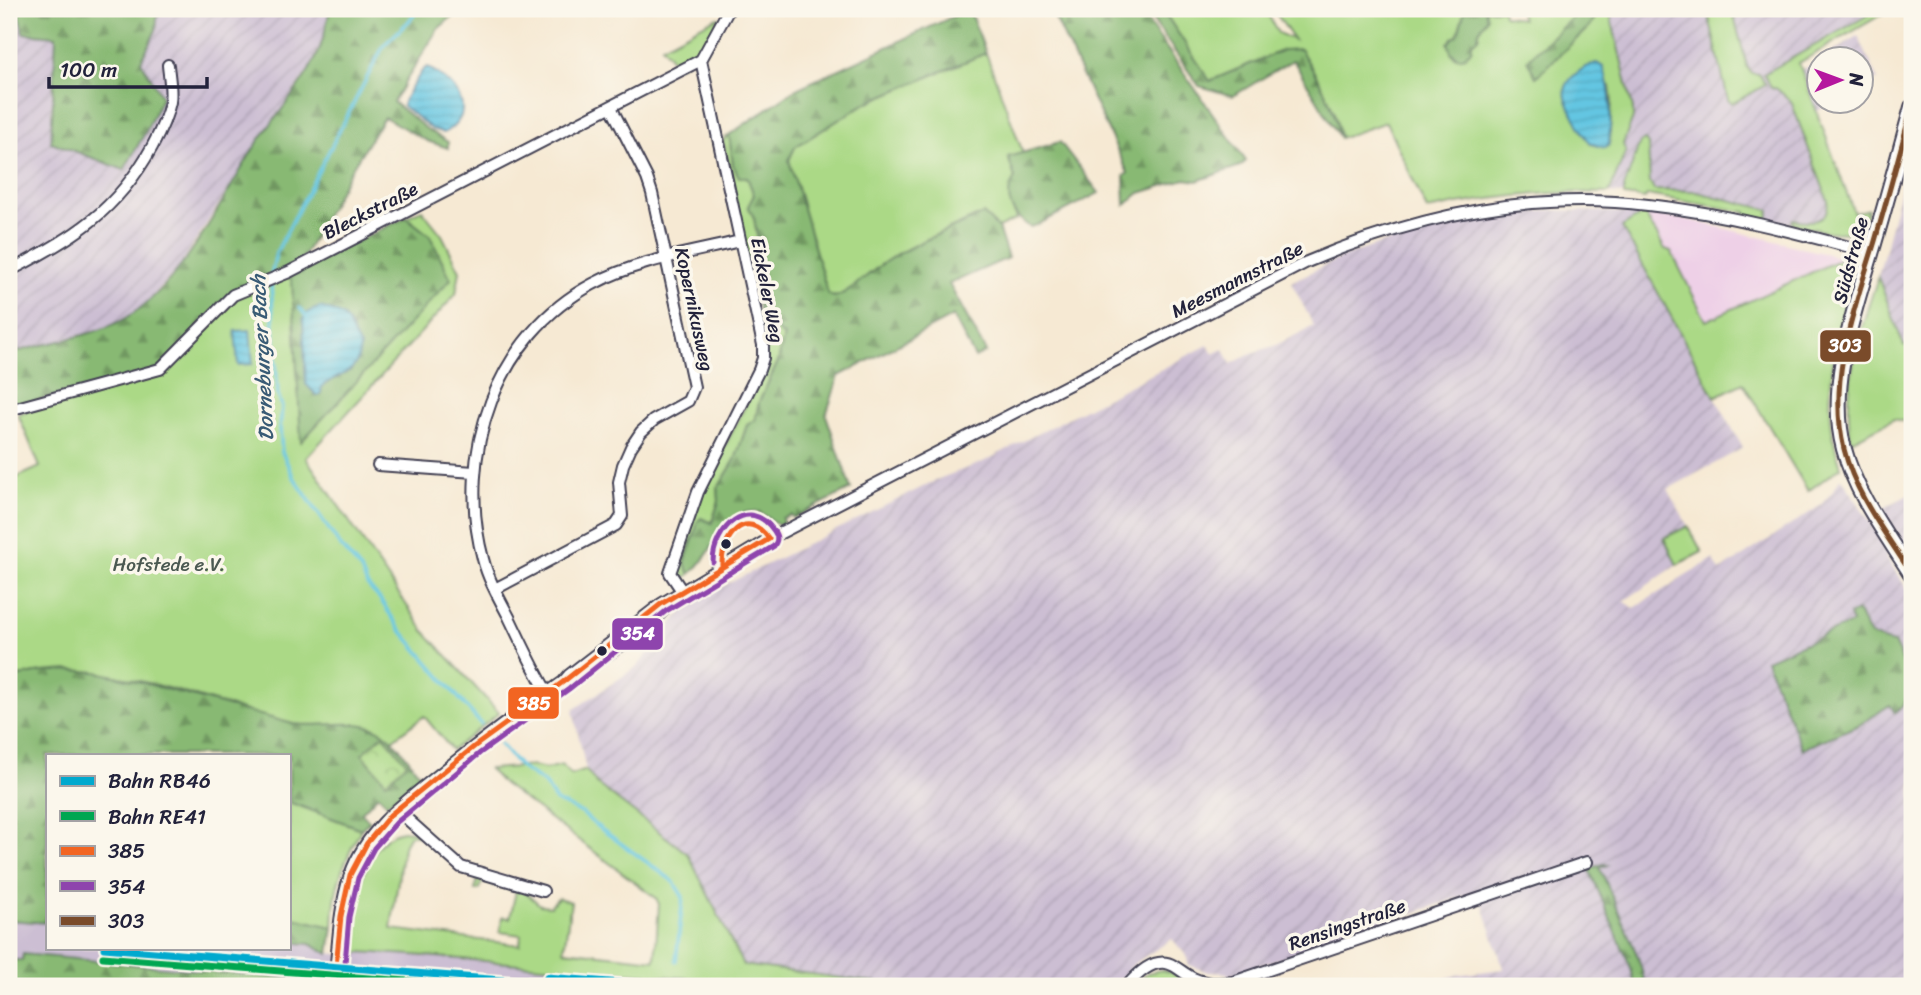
<svg xmlns="http://www.w3.org/2000/svg" width="1921" height="995" font-family="Sriracha,sans-serif">
<style>
.built{fill:#eed0e7}
.industrial{fill:url(#industrial-furrows)}
.railway{fill:#ccbed3}
.green{fill:#abd986;stroke:#667e60;stroke-width:2;fill-rule:evenodd}
.forest{fill:url(#forest-firs);stroke:#556e57;stroke-width:2;fill-rule:evenodd}
.park{fill:url(#park-crowns);stroke:#667e60;stroke-width:2}
.water{fill:url(#water-rules);stroke:#43748e;stroke-width:2}
.lines{fill:none;stroke-linecap:round;stroke-linejoin:round}
.stream{stroke:#64c6e2;stroke-width:3.5}
.minor-casing{stroke:#424052;stroke-width:14}
.tertiary-casing{stroke:#424052;stroke-width:18}
.minor{stroke:#fff;stroke-width:10}
.tertiary{stroke:#fff;stroke-width:14}
.bus-1-casing{stroke:#fbf7ec;stroke-width:10}
.bus-2-casing{stroke:#fbf7ec;stroke-width:10}
.bus-3-casing{stroke:#fbf7ec;stroke-width:10}
.bus-1{stroke:#f26522;stroke-width:5}
.bus-2{stroke:#8e44ad;stroke-width:5}
.bus-3{stroke:#7a4b2a;stroke-width:5}
.rail-1-casing{stroke:#fbf7ec;stroke-width:12}
.rail-2-casing{stroke:#fbf7ec;stroke-width:12}
.rail-1{stroke:#00a9ce;stroke-width:7}
.rail-2{stroke:#00a651;stroke-width:7}
.bus-dot{fill:#22223b;stroke:#fbf7ec;stroke-width:2.5}
.labels{text-anchor:middle;stroke-width:7;stroke-linejoin:round;paint-order:stroke}
.street-label{font-size:19px;fill:#22223b;stroke:#fbf7ec}
.park-label{font-size:19px;fill:#4b5952;stroke:#fbf7ec}
.water-label{font-size:21px;font-style:italic;fill:#395b75;stroke:#fbf7ec}
.line-badge{stroke:#fbf7ec;stroke-width:2.5}
.badge-label{font-size:19px;text-anchor:middle;font-weight:bold;fill:#fff}
</style>
<defs>
<pattern id="industrial-furrows" width="10" height="10" patternUnits="userSpaceOnUse" patternTransform="scale(1.75)"><rect width="10" height="10" fill="#ccbed3"/><path d="M-1 1l2-2M0 10L10 0M9 11l2-2" fill="none" stroke="#afa3b6"/></pattern>
<pattern id="forest-firs" width="22" height="20" patternUnits="userSpaceOnUse" patternTransform="scale(1.75)"><rect width="22" height="20" fill="#88b973"/><path d="M5 1l3.5 6h-7zM16 11l3.5 6h-7z" fill="#6f9660"/></pattern>
<pattern id="park-crowns" width="20" height="18" patternUnits="userSpaceOnUse" patternTransform="scale(1.75)"><rect width="20" height="18" fill="#abd986"/><path d="M2 6a3 3 0 1 1 6 0M12 15a3 3 0 1 1 6 0" fill="none" stroke="#93ba75"/></pattern>
<pattern id="water-rules" width="6" height="5" patternUnits="userSpaceOnUse" patternTransform="scale(1.75)"><rect width="6" height="5" fill="#64c6e2"/><path d="M0 2.5h6" fill="none" stroke="#56aac3"/></pattern>
</defs>
<rect width="100%" height="100%" fill="#fbf7ec"/>
<filter id="ink" filterUnits="userSpaceOnUse"><feTurbulence type="fractalNoise" baseFrequency=".0143" numOctaves="2"/><feDisplacementMap in="SourceGraphic" scale="14" xChannelSelector="R" yChannelSelector="G"/><feConvolveMatrix kernelMatrix="1 2 1 2 8 2 1 2 1" color-interpolation-filters="sRGB"/></filter>
<filter id="wash" filterUnits="userSpaceOnUse"><feTurbulence type="fractalNoise" baseFrequency=".00686" numOctaves="4" result="noise"/><feDisplacementMap in="SourceGraphic" scale="28" xChannelSelector="R" yChannelSelector="G"/><feGaussianBlur stdDeviation="1.57" result="paint"/><feColorMatrix in="noise" values="0 0 0 0 0 0 0 0 0 0 0 0 0 0 0 0 0 1.4 0 .05"/><feComposite in="paint" operator="in"/></filter>
<g filter="url(#wash)">
<rect width="100%" height="100%" fill="#f6e9d3"/>
<path class="built" d="M 1644,213 L 1699,222 L 1843,258 L 1705,321 L 1671,251 L 1665,250 Z"/>
<path class="industrial" d="M 9,9 L 19,9 L 24,33 L 56,35 L 51,115 L 146,131 L 162,97 L 141,60 L 156,30 L 158,9 L 330,9 L 325,31 L 313,63 L 255,147 L 179,267 L 146,303 L 125,319 L 98,330 L 9,354 Z
M 1609,9 L 1879,9 L 1764,74 L 1791,101 L 1828,201 L 1825,215 L 1813,222 L 1794,219 L 1792,223 L 1768,219 L 1770,210 L 1693,191 L 1654,190 L 1650,183 L 1648,144 L 1645,140 L 1640,143 L 1623,194 L 1609,193 L 1626,151 L 1623,144 L 1633,118 L 1633,109 Z
M 1858,36 L 1878,79 L 1862,87 L 1862,60 L 1820,60 Z
M 1820,60 L 1820,102 L 1835,102 L 1817,111 L 1802,70 Z
M 1912,165 L 1912,343 L 1904,347 L 1878,277 L 1905,169 Z
M 1551,210 L 1644,213 L 1622,228 L 1743,448 L 1668,489 L 1688,526 L 1664,538 L 1677,565 L 1624,601 L 1634,608 L 1713,559 L 1720,571 L 1820,506 L 1834,490 L 1841,477 L 1884,543 L 1888,560 L 1912,596 L 1912,986 L 1646,986 L 1638,957 L 1600,868 L 1603,864 L 1589,869 L 1631,968 L 1635,986 L 1401,986 L 1400,983 L 1426,985 L 1456,975 L 1504,969 L 1478,891 L 1228,976 L 1227,973 L 1208,972 L 1189,965 L 1186,955 L 1172,939 L 1135,963 L 1114,986 L 902,986 L 743,965 L 688,854 L 596,784 L 586,770 L 573,710 L 638,666 L 689,603 L 941,478 L 983,462 L 1208,345 L 1213,354 L 1224,349 L 1231,364 L 1252,353 L 1274,346 L 1314,326 L 1291,282 L 1340,258 L 1403,236 L 1449,224 Z
M 1912,493 L 1912,556 L 1882,509 Z"/>
<path class="railway" d="M 9,920 L 47,923 L 47,948 L 289,948 L 289,942 L 310,944 L 329,953 L 345,955 L 359,952 L 413,955 L 781,986 L 412,986 L 348,981 L 342,979 L 342,972 L 327,971 L 312,981 L 192,969 L 9,962 Z"/>
<path class="green" d="M 1162,9 L 1265,9 L 1278,33 L 1294,40 L 1273,9 L 1465,9 L 1458,34 L 1451,39 L 1451,52 L 1455,57 L 1465,56 L 1472,48 L 1472,43 L 1479,36 L 1479,31 L 1487,18 L 1485,9 L 1503,9 L 1504,15 L 1522,19 L 1519,9 L 1572,9 L 1572,18 L 1528,60 L 1536,76 L 1590,26 L 1600,9 L 1609,9 L 1633,109 L 1633,118 L 1623,144 L 1626,151 L 1609,193 C 1548,191 1486,197 1427,210 L 1386,122 L 1340,138 C 1335,104 1318,78 1300,50 L 1283,50 L 1210,81 ZM 1576,74 L 1610,86 L 1612,102 L 1609,145 L 1606,147 L 1591,144 L 1565,93 L 1569,83 Z
M 1707,9 L 1732,9 L 1747,66 L 1751,73 L 1759,74 L 1766,85 L 1735,102 L 1731,103 L 1728,100 Z
M 1879,9 L 1891,9 L 1799,63 L 1854,213 L 1868,209 L 1862,227 C 1848,240 1810,228 1792,223 L 1793,219 C 1811,223 1828,223 1828,201 L 1791,101 L 1777,89 L 1771,87 L 1764,74 Z
M 717,17 L 719,18 C 706,40 701,54 677,67 L 662,46 Z
M 986,53 L 1023,153 L 1009,157 L 1015,178 C 1006,193 1009,204 1017,219 L 998,228 L 983,214 C 952,229 917,241 888,260 C 873,269 847,295 834,297 L 828,294 L 789,160 L 795,147 L 866,103 Z
M 729,135 L 733,165 L 747,177 L 754,195 L 749,206 L 754,218 L 760,252 L 757,257 L 748,260 L 723,140 Z
M 1645,140 L 1648,144 L 1650,183 L 1654,190 L 1693,191 L 1770,210 L 1768,219 L 1746,216 L 1746,212 L 1647,195 L 1645,199 L 1624,196 L 1624,188 L 1640,142 Z
M 422,210 L 442,235 L 460,271 L 456,294 L 306,458 L 425,632 L 499,713 L 452,750 L 424,716 L 392,740 L 383,732 C 353,730 321,730 292,724 C 199,702 105,654 9,678 L 9,481 L 40,467 L 18,414 L 160,369 L 233,295 L 289,275 L 292,282 L 430,236 L 406,217 Z
M 1644,213 L 1665,249 L 1671,251 L 1706,321 L 1843,258 L 1852,265 L 1854,276 C 1836,339 1818,402 1841,467 L 1808,491 L 1743,383 L 1715,397 L 1622,227 Z
M 1878,277 L 1904,346 L 1912,343 L 1912,429 L 1905,422 L 1894,419 L 1851,441 C 1842,385 1860,330 1878,277 Z
M 760,317 L 784,336 L 778,362 L 759,402 L 755,420 L 747,425 L 735,460 L 718,488 L 719,501 L 711,524 C 692,534 677,552 690,574 L 683,579 L 676,568 L 705,485 L 758,381 Z
M 1688,526 L 1702,552 L 1677,565 L 1664,538 Z
M 562,765 L 571,775 L 586,770 L 597,784 L 688,854 L 743,965 L 902,986 L 781,986 L 413,955 L 359,952 L 345,955 C 351,922 359,844 398,832 C 406,830 412,829 418,835 L 410,835 L 403,847 L 391,929 L 520,945 L 521,935 L 500,932 L 502,917 L 510,918 L 516,891 L 482,882 L 479,890 L 475,890 L 478,878 L 522,889 L 540,905 L 550,906 L 558,898 L 571,902 L 564,950 L 655,960 L 659,904 L 656,898 L 501,782 L 489,769 L 533,766 L 546,769 Z
M 289,802 L 361,829 C 342,866 334,885 333,927 L 289,917 Z
M 1161,970 L 1170,972 L 1195,986 L 1134,986 L 1147,973 Z"/>
<path class="forest" d="M 19,9 L 158,9 L 156,30 L 141,61 L 162,97 L 146,131 L 124,170 L 51,142 L 56,36 L 23,33 Z
M 330,9 L 461,9 L 438,29 L 393,102 L 428,130 L 448,142 L 448,148 L 427,141 L 384,117 L 349,173 L 302,259 L 286,272 L 233,295 L 160,369 L 9,408 L 9,354 C 44,343 96,336 126,318 C 183,283 219,204 254,148 C 272,120 296,94 312,65 C 322,48 326,27 330,9 Z
M 969,9 L 986,53 L 866,103 L 795,147 L 789,160 L 828,294 L 834,297 C 847,295 873,269 888,260 C 918,241 952,229 983,214 L 998,228 L 1008,258 L 949,284 L 986,352 L 975,358 L 953,316 L 839,376 L 826,415 L 851,489 L 793,518 L 791,515 L 782,518 L 783,523 L 778,525 C 772,521 765,515 759,513 C 727,503 712,559 690,574 L 685,564 C 687,549 697,536 697,522 L 701,518 L 712,523 L 719,501 L 718,488 L 735,460 L 747,425 L 755,420 L 759,402 L 778,362 L 784,336 L 760,317 L 748,260 L 757,257 L 760,252 L 754,218 L 748,206 L 754,195 L 747,177 L 739,177 L 733,165 L 729,135 L 796,89 Z
M 1051,9 L 1139,9 L 1246,161 L 1240,166 L 1197,181 L 1185,179 L 1140,193 L 1125,205 L 1124,176 L 1128,173 Z
M 1145,9 L 1162,9 L 1210,81 L 1283,50 L 1300,49 C 1318,78 1335,104 1340,138 L 1293,60 L 1233,96 L 1199,86 Z
M 1465,9 L 1485,9 L 1487,18 L 1479,31 L 1478,38 L 1472,43 L 1471,50 L 1465,56 L 1459,58 L 1451,52 L 1448,43 L 1458,34 Z
M 1572,9 L 1600,9 L 1590,26 L 1536,77 L 1527,60 L 1572,18 Z
M 1060,142 L 1099,193 L 1037,225 L 1030,227 C 1012,215 1002,198 1015,178 L 1008,157 Z
M 406,217 L 430,236 L 451,279 L 301,442 L 292,282 L 289,275 ZM 303,319 L 352,327 L 352,335 L 360,347 L 351,370 L 321,386 L 317,396 L 306,384 Z
M 1858,611 C 1867,634 1868,638 1894,643 C 1906,669 1921,693 1895,713 L 1890,705 L 1859,725 L 1802,749 L 1766,660 L 1852,623 L 1849,615 Z
M 70,670 L 97,672 L 137,681 L 293,724 C 322,728 360,716 384,733 C 399,744 409,761 420,775 L 387,804 L 378,795 L 361,813 L 370,821 L 361,829 L 289,802 L 289,755 L 47,755 L 47,923 L 9,920 L 9,678 L 41,672 Z
M 1603,864 L 1607,865 L 1600,868 L 1638,957 L 1646,986 L 1635,986 L 1631,968 L 1589,869 Z
M 289,917 L 333,927 L 329,954 L 310,944 L 289,942 Z
M 9,952 L 11,952 L 13,960 L 22,960 L 23,954 L 312,981 L 315,986 L 9,986 Z"/>
<path class="park" d="M 383,735 L 407,763 L 386,782 L 362,754 Z"/>
<path class="water" d="M 1597,63 L 1603,67 C 1613,93 1611,117 1609,145 L 1606,148 C 1600,147 1594,146 1590,142 C 1583,136 1565,101 1565,92 C 1566,77 1585,66 1597,63 Z
M 427,67 C 454,81 481,112 444,133 L 432,129 L 403,106 L 403,101 L 422,71 Z
M 320,307 C 355,317 344,321 360,347 C 359,374 340,373 322,386 L 321,393 L 317,396 L 306,384 L 303,319 L 308,312 Z
M 250,330 L 253,364 L 238,365 L 235,331 Z"/>
<g class="lines">
<path class="stream" d="M 271,276 L 276,253 L 384,45 L 408,22 L 419,9
M 271,284 L 278,395 L 282,407 L 280,428 L 282,452 L 293,476 L 341,547 L 361,570 L 367,585 L 380,599 L 399,628 L 481,724
M 300,308 L 308,319
M 500,744 L 521,768 L 544,783 L 556,801 L 582,813 L 594,824 L 673,881 L 683,897 L 676,961"/>
</g>
</g>
<g filter="url(#ink)">
<g class="lines">
<g class="minor-casing">
<path id="minor" d="M 9,271 C 72,239 117,211 152,147 C 159,134 167,117 170,102 C 172,90 169,77 168,65
M 9,410 L 160,369 L 233,295 L 289,272 L 701,60 L 729,9
M 378,465 L 474,472
M 495,589 L 616,525 L 622,516 L 619,482 L 623,465 L 631,447 L 641,432 L 654,420 L 688,401 L 694,387 L 652,193 L 647,178 L 611,107
M 682,591 L 670,573 L 698,492 L 759,370 L 763,358 L 763,345 L 701,60
M 589,668 L 646,628 L 665,609
M 547,692 C 533,668 521,642 509,617 C 499,598 488,579 483,559 C 455,455 496,335 593,284 C 638,260 691,253 740,241
M 397,810 L 461,867 L 543,891
M 334,986 C 338,950 338,910 350,875 C 366,828 410,798 446,769 C 484,738 522,710 563,682 L 569,675 L 661,604 L 769,539 L 1307,262 C 1415,216 1531,191 1648,205 C 1723,213 1799,233 1871,253
M 1127,986 C 1138,973 1156,955 1174,966 C 1181,970 1186,975 1193,978 C 1206,984 1219,984 1233,982 L 1587,862"/>
</g>
<g class="tertiary-casing">
<path id="tertiary" d="M 1912,107 C 1900,151 1888,196 1875,240 C 1857,304 1826,383 1844,449 C 1856,495 1887,535 1912,575"/>
</g>
<use href="#minor" class="minor"/>
<use href="#tertiary" class="tertiary"/>
<g class="bus-1-casing">
<path id="bus-1" d="M 334,986 L 341,916 L 350,875 L 367,843 L 390,815 L 475,746 L 563,682 L 661,604 L 769,539 C 746,506 721,537 722,566"/>
</g>
<g class="bus-2-casing">
<path id="bus-2" d="M 343,986 L 349,917 L 358,878 L 374,848 L 397,822 L 480,753 L 569,689 L 666,611 L 774,546 C 778,540 778,537 774,531 C 749,494 713,529 713,562"/>
</g>
<g class="bus-3-casing">
<path id="bus-3" d="M 1912,107 C 1900,152 1888,196 1875,241 C 1855,307 1827,379 1844,449 C 1855,495 1887,535 1912,575"/>
</g>
<use href="#bus-1" class="bus-1"/>
<use href="#bus-2" class="bus-2"/>
<use href="#bus-3" class="bus-3"/>
<g class="rail-1-casing">
<path id="rail-1" d="M 104,948 L 576,986
M 547,977 L 659,986"/>
</g>
<g class="rail-2-casing">
<path id="rail-2" d="M 103,957 L 470,986"/>
</g>
<use href="#rail-1" class="rail-1"/>
<use href="#rail-2" class="rail-2"/>
</g>
</g>
<g class="bus-dot">
<circle cx="726" cy="544" r="6"/>
<circle cx="602" cy="651" r="6"/>
</g>
<g class="labels">
<g class="street-label">
<text transform="translate(370 210) rotate(-27)" y="7">Bleckstraße</text>
<text transform="translate(1850 260) rotate(-75)" y="7">Südstraße</text>
<text transform="translate(1237 279) rotate(-27)" y="7">Meesmannstraße</text>
<text transform="translate(768 290) rotate(79)" y="7">Eickeler Weg</text>
<text transform="translate(695 309) rotate(78)" y="7">Kopernikusweg</text>
<text transform="translate(1347 924) rotate(-19)" y="7">Rensingstraße</text>
</g>
<g class="park-label">
<text x="169" y="571">Hofstede e.V.</text>
</g>
<g class="water-label">
<text transform="translate(262 358) rotate(-93)" y="7">Dorneburger Bach</text>
</g>
</g>
<g class="line-badge">
<rect x="1819" y="329" width="53" height="34" rx="7" fill="#7a4b2a"/>
<rect x="611" y="617" width="53" height="34" rx="7" fill="#8e44ad"/>
<rect x="507" y="686" width="53" height="34" rx="7" fill="#f26522"/>
</g>
<g class="badge-label">
<text x="1845" y="352">303</text>
<text x="638" y="640">354</text>
<text x="534" y="710">385</text>
</g>
<rect width="1921" height="995" fill="none" stroke="#fbf7ec" stroke-width="35"/>
<rect x="46" y="754" width="245" height="196" fill="#fbf7ec" stroke="#a4a2a5" stroke-width="2"/>
<rect x="60" y="776" width="35" height="10" fill="#00a9ce" stroke="#a4a2a5" stroke-width="2"/>
<text x="108" y="788" font-size="21" fill="#22223b">Bahn RB46</text>
<rect x="60" y="811" width="35" height="10" fill="#00a651" stroke="#a4a2a5" stroke-width="2"/>
<text x="108" y="824" font-size="21" fill="#22223b">Bahn RE41</text>
<rect x="60" y="846" width="35" height="10" fill="#f26522" stroke="#a4a2a5" stroke-width="2"/>
<text x="108" y="858" font-size="21" fill="#22223b">385</text>
<rect x="60" y="881" width="35" height="10" fill="#8e44ad" stroke="#a4a2a5" stroke-width="2"/>
<text x="108" y="894" font-size="21" fill="#22223b">354</text>
<rect x="60" y="916" width="35" height="10" fill="#7a4b2a" stroke="#a4a2a5" stroke-width="2"/>
<text x="108" y="928" font-size="21" fill="#22223b">303</text>
<g transform="translate(1840 80) rotate(89)"><circle r="33" fill="#fbf7ec" stroke="#a4a2a5" stroke-width="2"/>
<path d="M0-5L12 26L0 18L-12 26Z" fill="#b5179e"/>
<text y="-10" font-size="19" font-weight="bold" text-anchor="middle" fill="#22223b">N</text>
</g>
<path d="M49 77v10h158v-10" fill="none" stroke="#22223b" stroke-width="3.5"/>
<text x="60" y="77" font-size="21" fill="#22223b" stroke="#fbf7ec" stroke-width="5" paint-order="stroke">100 m</text>
</svg>
